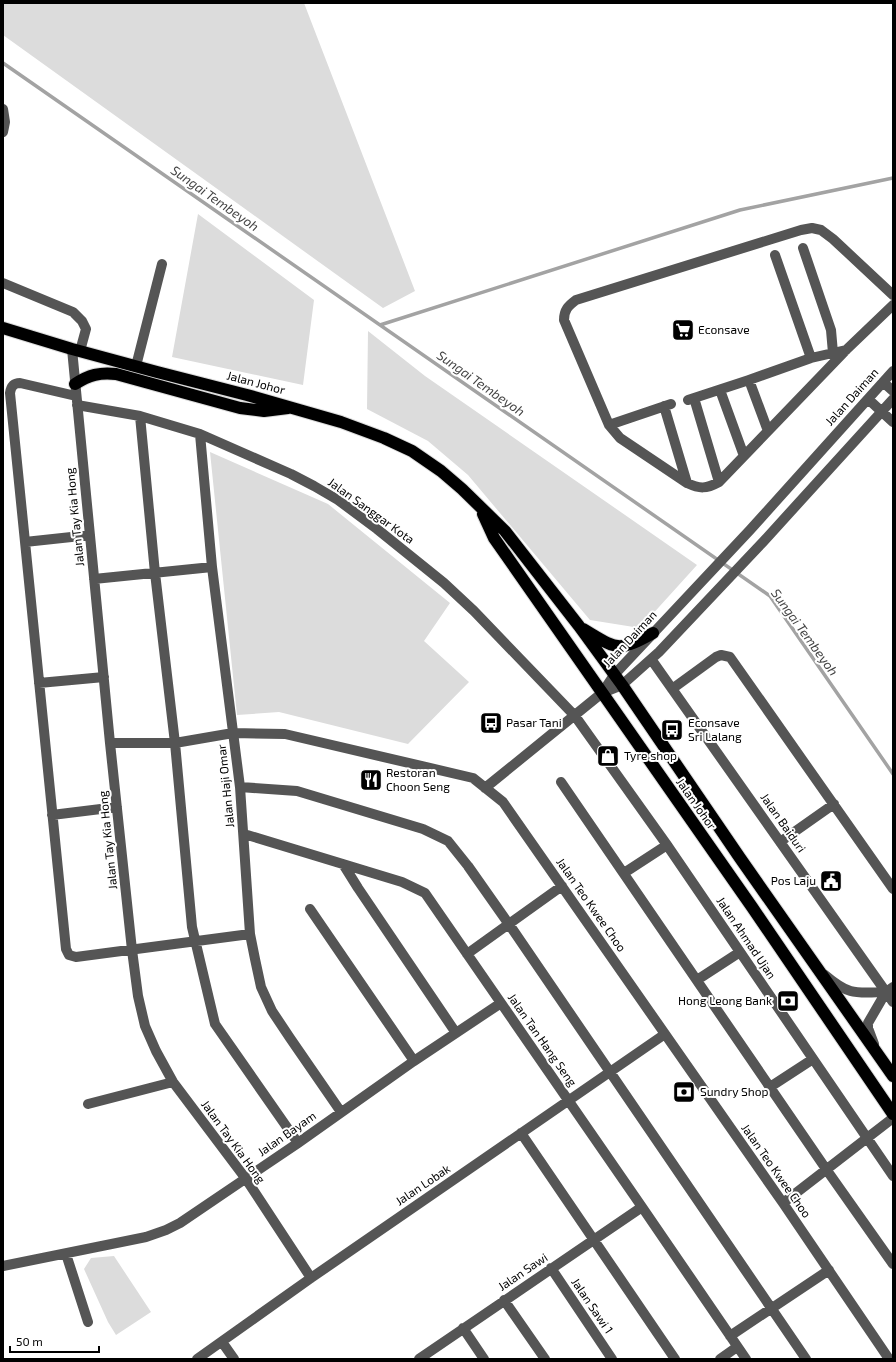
<svg xmlns="http://www.w3.org/2000/svg" width="896" height="1362" font-family="'Exo 2',sans-serif">
<style>
.green{fill:#dcdcdc}
.lines{fill:none;stroke-linecap:round;stroke-linejoin:round}
.stream{stroke:#a3a3a3;stroke-width:3.5}
.highway-casing{stroke:#dbdbdb;stroke-width:14}
.minor{stroke:#555;stroke-width:10}
.highway{stroke:#000;stroke-width:12}
.labels{text-anchor:middle;stroke-width:4;stroke-linejoin:round;paint-order:stroke}
.poi-label{font-size:12px;fill:#000;stroke:#fff;text-anchor:start}
.street-label{font-size:12px;fill:#000;stroke:#fff}
.water-label{font-size:13px;font-style:italic;fill:#444;stroke:#fff}
</style>
<rect width="100%" height="100%" fill="#fff"/>
<path class="green" d="M 3,3 L 304,3 L 415,291 L 383,308 L 3,35 Z
M 198,214 L 314,300 L 303,385 L 172,357 Z
M 368,331 L 425,376 L 697,565 L 640,628 L 590,620 L 468,475 L 428,441 L 367,409 Z
M 210,452 L 328,504 L 450,603 L 424,641 L 469,682 L 408,744 L 279,712 L 237,715 Z
M 114,1256 L 151,1312 L 116,1335 L 108,1322 L 84,1269 L 91,1258 Z"/>
<g class="lines">
<path class="stream" d="M 3,63 L 770,596 L 893,774
M 380,325 L 740,210 L 893,178"/>
<g class="highway-casing">
<path id="highway" d="M 3,328 L 72,349 L 157,372 L 247,395 L 341,422 L 384,438 L 412,451 L 441,471 L 462,489 L 505,531 L 579,626 L 622,685 L 740,858 L 893,1076
M 75,384 C 89,375 100,372 116,374 L 240,408 L 264,411 L 288,408
M 483,514 L 494,538 L 752,907 L 893,1114
M 583,629 C 617,649 617,653 653,633"/>
</g>
<path class="minor" d="M 3,109 L 5,122 L 3,132
M 803,248 L 831,330 L 833,353
M 775,255 L 811,358
M 3,283 L 73,312 L 82,321 L 86,329 L 80,351
M 893,295 L 833,239 L 821,230 L 812,228 L 801,230 L 576,300 C 568,306 564,310 564,320 L 609,425 L 620,438 L 687,483 C 700,489 706,489 719,482 L 846,350 L 893,305
M 72,349 L 110,743 L 132,950 L 138,996 L 145,1026 L 156,1051 L 173,1082 L 246,1179 L 311,1278
M 136,366 L 162,264
M 749,380 L 768,431
M 883,382 L 893,391
M 720,390 L 744,456
M 76,396 L 20,383 C 14,383 11,386 10,393 L 66,949 L 69,955 L 76,957 L 250,934
M 694,398 L 719,482
M 868,399 L 893,422
M 688,400 L 749,380 L 811,358 L 846,350
M 77,405 L 140,416 L 200,434 L 291,474 L 314,486 L 338,500 L 377,529 L 444,583 L 474,611 L 575,716 L 667,845 L 893,1176
M 664,406 L 687,483
M 140,416 L 155,573 L 175,743 L 192,927 L 215,1024 L 298,1143
M 609,425 L 671,404
M 200,434 L 212,567 L 240,787 L 250,934 L 255,959 L 261,987 L 272,1011 L 290,1038 L 341,1112
M 25,542 L 90,535
M 94,579 L 212,567
M 651,659 L 893,1002
M 39,683 L 104,677
M 672,689 L 716,657 L 721,655 L 730,657 L 893,889
M 602,693 L 614,675 L 750,530 L 893,371
M 110,743 L 175,743 L 233,733 L 285,734 L 473,778 L 503,802 L 783,1203 L 889,1359
M 561,782 L 826,1169 L 893,1264
M 240,787 L 297,791 L 423,829 L 448,841 L 468,866 L 513,930 L 806,1359
M 485,788 L 602,693 L 622,685 L 659,652 L 763,542 L 893,399
M 52,815 L 117,807
M 244,834 L 402,882 L 425,893 L 642,1207 L 746,1359
M 780,842 L 834,804
M 343,864 L 358,888 L 456,1033
M 624,873 L 667,845
M 310,909 L 414,1061
M 467,954 L 562,886
M 825,975 C 850,996 855,993 886,992
M 697,980 L 740,952
M 874,1044 L 868,1028 L 868,1023 L 886,992 L 893,987
M 770,1087 L 813,1059
M 88,1104 L 173,1082
M 521,1133 L 675,1359
M 783,1203 L 893,1118
M 66,1254 L 88,1322
M 3,1266 L 146,1237 L 166,1230 L 180,1223 L 298,1143 L 414,1061 L 501,1003
M 551,1268 L 612,1359
M 504,1300 L 545,1359
M 463,1328 L 484,1359
M 730,1336 L 829,1270
M 222,1342 L 234,1359
M 197,1359 L 311,1278 L 665,1034
M 419,1359 L 642,1207
M 720,1359 L 737,1347"/>
<use href="#highway" class="highway"/>
</g>
<defs>
<g id="supermarket-square" transform="scale(1.15)"><rect x="-9" y="-9" width="18" height="18" rx="4" fill="#000" stroke="#fff"/><path d="M-6-5.5h2.5l.6 2H6L4.5 2H-2.5L-4.4-4H-6ZM-1.5 3.2a1.3 1.3 0 1 0 .1 0ZM3 3.2a1.3 1.3 0 1 0 .1 0Z" fill="#fff"/></g>
<g id="bus-square" transform="scale(1.15)"><rect x="-9" y="-9" width="18" height="18" rx="4" fill="#000" stroke="#fff"/><path d="M-5-6H5V4H4V6H2V4H-2V6H-4V4H-5ZM-3.5-4V0h7V-4ZM-3.5 1.2v1.5H-2V1.2ZM2 1.2v1.5H3.5V1.2Z" fill="#fff"/></g>
<g id="shop-square" transform="scale(1.15)"><rect x="-9" y="-9" width="18" height="18" rx="4" fill="#000" stroke="#fff"/><path d="M-5-2.5h2.3a2.7 3.5 0 0 1 5.4 0H5L5.5 6h-11ZM-1.5-2.5h3a1.5 2.3 0 0 0-3 0Z" fill="#fff"/></g>
<g id="restaurant-square" transform="scale(1.15)"><rect x="-9" y="-9" width="18" height="18" rx="4" fill="#000" stroke="#fff"/><path d="M-5-6h1v4h1v-4h1v4h1v-4h1v5L-1.5 .5V6h-2V.5L-5-1ZM5-6V6H3V1.5H1.5Q1.5-4 5-6Z" fill="#fff"/></g>
<g id="civic-square" transform="scale(1.15)"><rect x="-9" y="-9" width="18" height="18" rx="4" fill="#000" stroke="#fff"/><path d="M-.6-6.5H3V-4.5H.6V-3L4-1V1h2V6H-6V1h2V-1L-.6-3ZM-1.2 2.5V6h2.4V2.5Z" fill="#fff"/></g>
<g id="bank-square" transform="scale(1.15)"><rect x="-9" y="-9" width="18" height="18" rx="4" fill="#000" stroke="#fff"/><path d="M-6-4H6V4H-6ZM0-2.3a2.3 2.3 0 1 0 0 4.6a2.3 2.3 0 1 0 0-4.6Z" fill="#fff"/></g>
</defs>
<g fill-rule="evenodd">
<use href="#supermarket-square" x="683" y="330"/>
<use href="#bus-square" x="491" y="723"/>
<use href="#bus-square" x="672" y="730"/>
<use href="#shop-square" x="608" y="756"/>
<use href="#restaurant-square" x="371" y="780"/>
<use href="#civic-square" x="831" y="881"/>
<use href="#bank-square" x="788" y="1001"/>
<use href="#bank-square" x="684" y="1092"/>
</g>
<g class="labels">
<g class="poi-label">
<text x="698" y="334">Econsave</text>
<text x="506" y="727">Pasar Tani</text>
<text x="688" y="727">Econsave<tspan x="688" dy="14">Sri Lalang</tspan></text>
<text x="624" y="760">Tyre shop</text>
<text x="386" y="777">Restoran<tspan x="386" dy="14">Choon Seng</tspan></text>
<text x="816" y="885" text-anchor="end">Pos Laju</text>
<text x="772" y="1005" text-anchor="end">Hong Leong Bank</text>
<text x="700" y="1096">Sundry Shop</text>
</g>
<g class="street-label">
<text transform="translate(256 383) rotate(15)" y="4">Jalan Johor</text>
<text transform="translate(852 397) rotate(-48)" y="4">Jalan Daiman</text>
<text transform="translate(371 511) rotate(36)" y="4">Jalan Sanggar Kota</text>
<text transform="translate(75 517) rotate(-96)" y="4">Jalan Tay Kia Hong</text>
<text transform="translate(630 639) rotate(-47)" y="4">Jalan Daiman</text>
<text transform="translate(226 786) rotate(-96)" y="4">Jalan Haji Omar</text>
<text transform="translate(696 804) rotate(55)" y="4">Jalan Johor</text>
<text transform="translate(783 823) rotate(55)" y="4">Jalan Baiduri</text>
<text transform="translate(108 840) rotate(-96)" y="4">Jalan Tay Kia Hong</text>
<text transform="translate(591 905) rotate(55)" y="4">Jalan Teo Kwee Choo</text>
<text transform="translate(746 938) rotate(56)" y="4">Jalan Ahmad Ujan</text>
<text transform="translate(542 1040) rotate(55)" y="4">Jalan Tan Hang Seng</text>
<text transform="translate(287 1134) rotate(-35)" y="4">Jalan Bayam</text>
<text transform="translate(233 1142) rotate(54)" y="4">Jalan Tay Kia Hong</text>
<text transform="translate(776 1171) rotate(55)" y="4">Jalan Teo Kwee Choo</text>
<text transform="translate(423 1185) rotate(-34)" y="4">Jalan Lobak</text>
<text transform="translate(523 1272) rotate(-34)" y="4">Jalan Sawi</text>
<text transform="translate(592 1306) rotate(56)" y="4">Jalan Sawi 1</text>
</g>
<g class="water-label">
<text transform="translate(215 198) rotate(35)" y="5">Sungai Tembeyoh</text>
<text transform="translate(481 383) rotate(35)" y="5">Sungai Tembeyoh</text>
<text transform="translate(805 632) rotate(54)" y="5">Sungai Tembeyoh</text>
</g>
</g>
<rect width="896" height="1362" fill="none" stroke="#000000" stroke-width="8"/>
<path d="M10 1346v6h89v-6" fill="none" stroke="#000000" stroke-width="2"/>
<text x="16" y="1346" font-size="12" fill="#000000" stroke="#ffffff" stroke-width="3" paint-order="stroke">50 m</text>
</svg>
